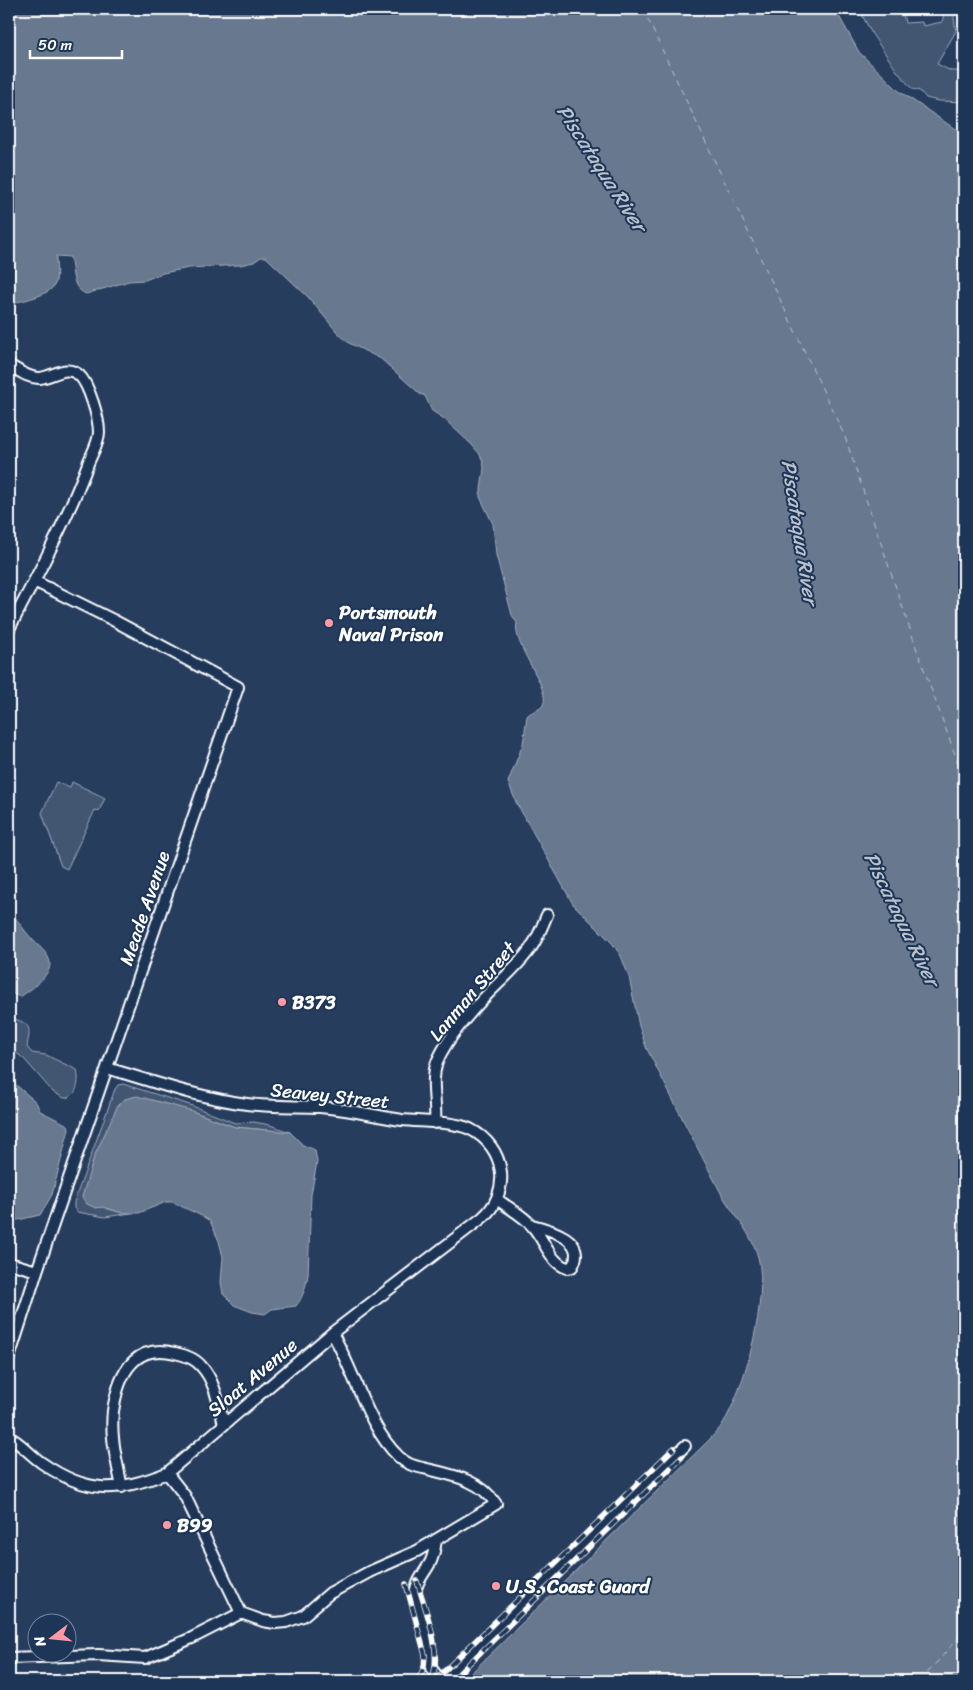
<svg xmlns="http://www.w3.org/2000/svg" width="973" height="1690" font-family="Sriracha,sans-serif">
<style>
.green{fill:#425672;stroke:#a0aab8}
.water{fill:#67788e;stroke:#a4aebb}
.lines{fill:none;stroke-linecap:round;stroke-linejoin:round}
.ferry{stroke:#bbc2cc;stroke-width:1;stroke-dasharray:6 5;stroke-linecap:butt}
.minor-casing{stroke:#fff;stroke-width:14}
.minor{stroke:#1d3557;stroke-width:10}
.rail-casing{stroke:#fff;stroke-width:5.5}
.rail{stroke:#1d3557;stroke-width:4;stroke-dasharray:11;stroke-linecap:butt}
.poi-dot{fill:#ff9aa2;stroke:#1d3557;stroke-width:2}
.labels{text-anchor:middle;stroke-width:4;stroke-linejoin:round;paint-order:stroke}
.poi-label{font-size:19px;font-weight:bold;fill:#fff;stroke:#1d3557;text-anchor:start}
.street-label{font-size:19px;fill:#fff;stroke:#1d3557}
.water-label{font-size:20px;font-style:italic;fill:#bbc2cc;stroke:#1d3557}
</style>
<rect width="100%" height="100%" fill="#263d5e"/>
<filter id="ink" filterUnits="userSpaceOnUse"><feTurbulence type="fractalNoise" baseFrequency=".02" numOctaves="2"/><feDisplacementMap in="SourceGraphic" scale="10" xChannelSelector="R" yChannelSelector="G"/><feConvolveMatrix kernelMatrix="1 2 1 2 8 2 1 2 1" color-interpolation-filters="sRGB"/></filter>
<g filter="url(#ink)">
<path class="green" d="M 859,9 L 902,9 L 905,23 L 922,22 L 923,26 L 942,22 L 945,9 L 956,9 L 954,17 L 956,31 L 937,64 L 951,71 L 964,71 L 964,102 L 938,101 L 926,98 L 920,91 L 912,89 L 897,71 L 872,34 Z
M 56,782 L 70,788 L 72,782 L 105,798 L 99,811 L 95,810 L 67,869 L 61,866 L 42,813 Z
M 15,1019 C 34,1025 29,1032 27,1047 L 32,1053 L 46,1055 L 77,1070 C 80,1082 77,1098 64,1098 L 53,1092 L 24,1059 L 9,1047 L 9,1021 Z
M 123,1084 L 190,1105 L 235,1123 L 254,1122 L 270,1125 L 290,1132 L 235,1127 L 189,1110 L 101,1143 L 94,1157 L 83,1197 C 98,1205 113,1213 131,1213 L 105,1217 L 77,1212 L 74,1208 L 74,1202 L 115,1089 L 118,1085 Z"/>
<path class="water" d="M 9,9 L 835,9 L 859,52 L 899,91 L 964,135 L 964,1681 L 463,1681 L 710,1439 C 714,1434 719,1430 722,1425 C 745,1390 769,1297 758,1257 C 752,1234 734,1215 722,1195 C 696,1146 671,1096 646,1047 L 639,1026 L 629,977 L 621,956 L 612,943 L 573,904 L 516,802 L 508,782 L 523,744 L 527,716 C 531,711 539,711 543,705 C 552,689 511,644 517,623 L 512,615 L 496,555 L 493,524 L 480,497 L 484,468 L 483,461 L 479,453 L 471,444 L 443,418 L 432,411 L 425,396 L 420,394 L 381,359 L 349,343 L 337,332 L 308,297 L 266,257 L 261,257 L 254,262 L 240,265 L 189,268 L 163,273 L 145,280 L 129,281 L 86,294 C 70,287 74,271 70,257 L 56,256 C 56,264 58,277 55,284 C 50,296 20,301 9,304 Z
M 9,910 C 17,919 23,929 31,938 C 37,945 49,953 50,963 C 51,976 29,991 20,997 L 13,994 L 9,983 Z
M 9,1079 L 36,1102 L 40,1111 L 68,1125 L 69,1129 L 52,1195 L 40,1215 L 18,1220 L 9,1219 Z
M 137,1096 L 189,1110 L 235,1127 L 290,1132 L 303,1145 L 315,1150 L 317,1162 L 311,1195 L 308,1275 C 306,1286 303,1298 296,1306 L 272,1309 L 265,1314 L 252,1312 L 234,1305 L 223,1294 L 221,1282 L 223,1257 L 219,1241 L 210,1221 L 202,1216 L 172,1202 L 166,1202 L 139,1213 L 123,1213 L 102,1207 L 96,1208 L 87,1204 L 82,1197 L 94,1157 L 118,1105 L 125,1099 Z"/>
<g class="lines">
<path class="ferry" d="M 643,9 L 845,437 L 917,650 L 964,779
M 920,1681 L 964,1632"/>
<g class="minor-casing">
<path id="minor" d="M 9,365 C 18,370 29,379 40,378 C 55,376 66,364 79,375 C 89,384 99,419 99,432 C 99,441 93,452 89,461 C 68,518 38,574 9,629
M 435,1123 C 437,1103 430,1081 437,1062 C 448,1035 480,1001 501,981 C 513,969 526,957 534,943 C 539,935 543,924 547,915
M 497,1199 C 508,1208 523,1215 532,1226 C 544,1238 549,1262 567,1268 L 572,1267 C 588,1240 552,1230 532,1225
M 9,1263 L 37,1271
M 9,1358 L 37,1271 L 238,687 L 113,620 L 34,581
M 9,1437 C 22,1444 30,1455 42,1463 C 88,1495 118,1492 167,1473 L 332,1333 L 482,1218 C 512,1192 506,1147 470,1129 C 452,1121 422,1122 402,1120 C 375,1116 347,1109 320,1107 C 295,1106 271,1107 247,1104 C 199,1098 154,1082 107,1068
M 167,1473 L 185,1496 L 241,1613
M 122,1487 C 116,1459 108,1428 115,1400 C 122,1367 139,1344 175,1353 C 185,1355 196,1359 202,1367 C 215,1381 219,1406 224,1424
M 436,1540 C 435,1547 434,1554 431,1561 C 425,1573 416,1581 415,1595 L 430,1653 L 431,1668 L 441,1681
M 9,1658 L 98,1655 L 145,1658 L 192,1638 L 241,1613 L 263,1621 L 275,1623 L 286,1622 L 303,1616 L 330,1593 L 369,1572 L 417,1551 L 496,1504 C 480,1479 451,1475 423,1468 C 414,1466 406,1464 399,1457 C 367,1427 355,1371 332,1333
M 442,1681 L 685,1446"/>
</g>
<use href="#minor" class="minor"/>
<g class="rail-casing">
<path id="rail" d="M 417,1581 C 425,1610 444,1654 431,1681
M 406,1584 L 425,1655 L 424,1667 L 418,1681
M 434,1681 L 674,1448
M 451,1681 L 682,1457"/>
</g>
<use href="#rail" class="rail"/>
</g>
</g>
<g class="poi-dot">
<circle cx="329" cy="623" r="5"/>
<circle cx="282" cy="1002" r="5"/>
<circle cx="167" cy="1525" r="5"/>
<circle cx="496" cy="1586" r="5"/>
</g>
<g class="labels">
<g class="poi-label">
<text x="339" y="619">Portsmouth<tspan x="339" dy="22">Naval Prison</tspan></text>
<text x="292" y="1009">B373</text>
<text x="177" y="1532">B99</text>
<text x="506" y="1593">U.S. Coast Guard</text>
</g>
<g class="street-label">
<text transform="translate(144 908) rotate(-71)" y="7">Meade Avenue</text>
<text transform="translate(472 991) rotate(-50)" y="7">Lanman Street</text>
<text transform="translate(330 1095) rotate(6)" y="7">Seavey Street</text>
<text transform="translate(252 1377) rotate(-40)" y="7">Sloat Avenue</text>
</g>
<g class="water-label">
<text transform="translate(602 168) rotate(57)" y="7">Piscataqua River</text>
<text transform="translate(800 532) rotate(81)" y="7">Piscataqua River</text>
<text transform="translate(902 919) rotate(64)" y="7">Piscataqua River</text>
</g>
</g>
<rect width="973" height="1690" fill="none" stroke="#1d3557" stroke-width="30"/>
<rect x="15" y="15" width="943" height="1660" fill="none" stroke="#fff" stroke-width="2" filter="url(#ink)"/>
<g transform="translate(52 1638) rotate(254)"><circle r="24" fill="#1d3557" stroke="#77869a"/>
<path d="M0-4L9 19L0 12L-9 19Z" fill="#ff9aa2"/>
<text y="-8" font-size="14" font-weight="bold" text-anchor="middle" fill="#ffffff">N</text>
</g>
<path d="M30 50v8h92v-8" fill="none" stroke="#ffffff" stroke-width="2.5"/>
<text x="38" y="50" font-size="15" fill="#ffffff" stroke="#1d3557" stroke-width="4" paint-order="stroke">50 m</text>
</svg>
